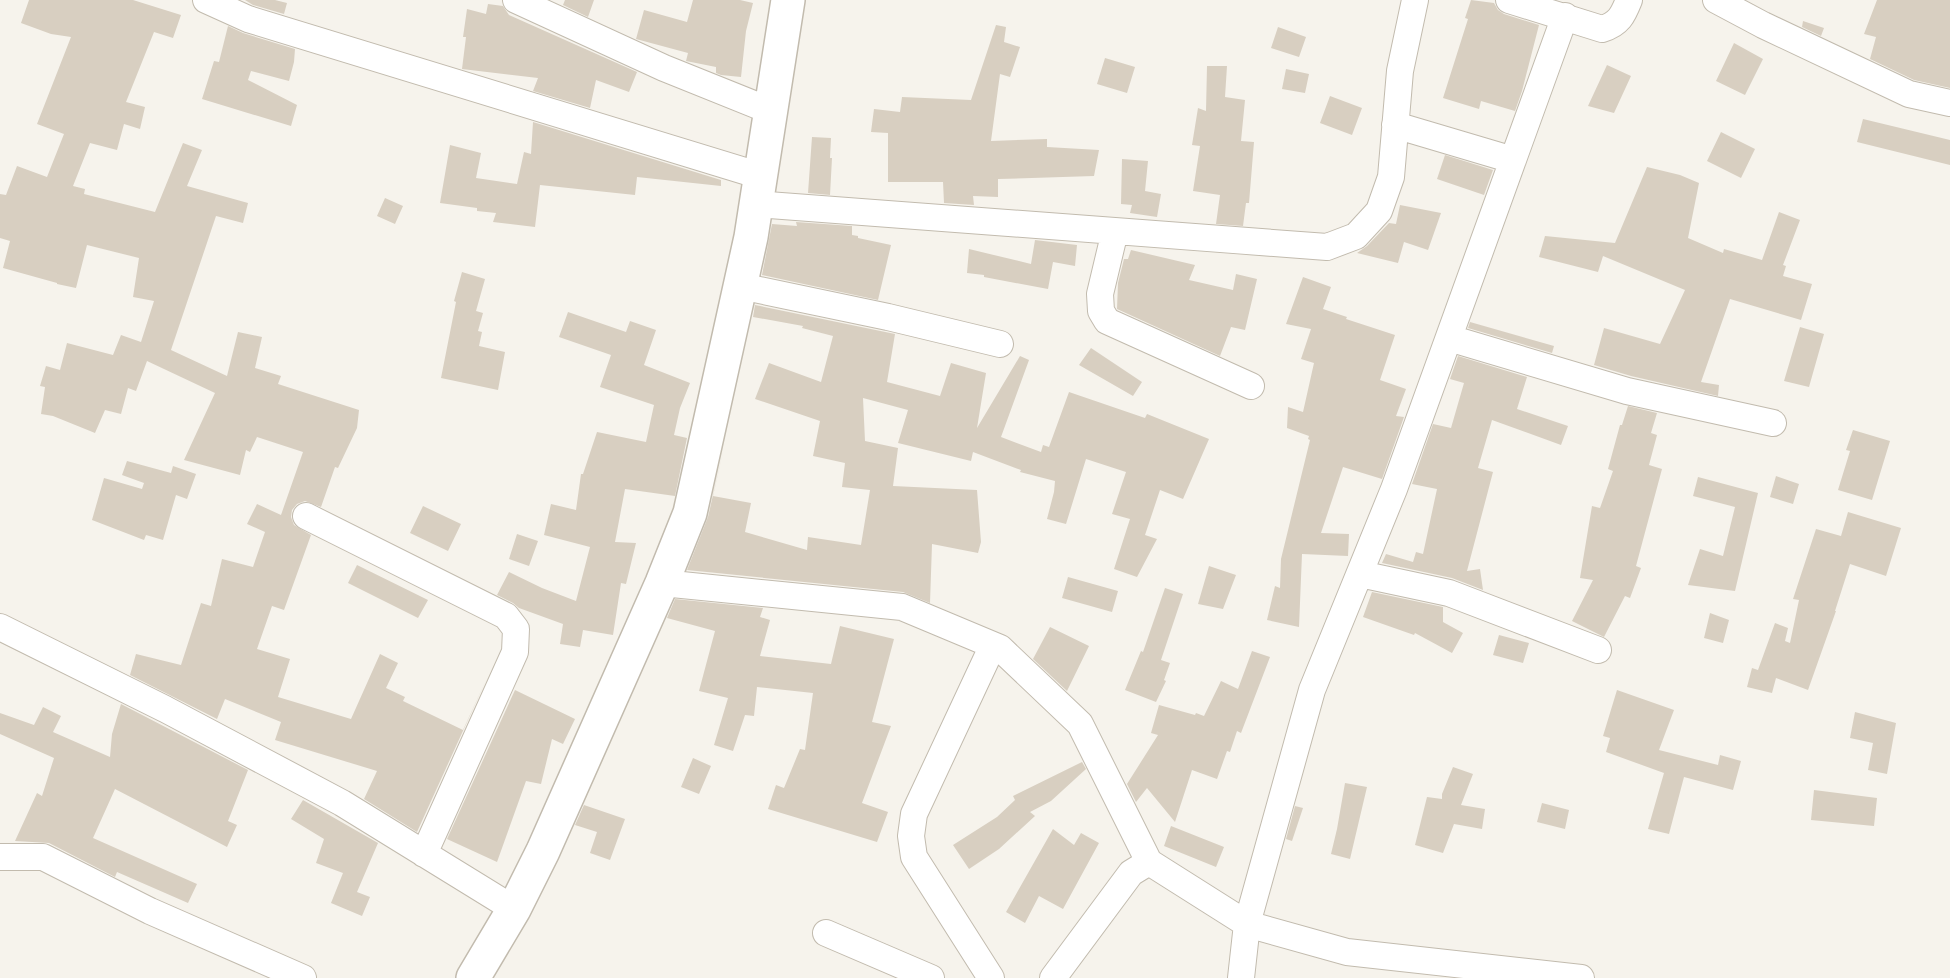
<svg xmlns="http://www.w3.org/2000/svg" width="1950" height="978" font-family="'Noto Sans',sans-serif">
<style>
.building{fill:#d8cfc1}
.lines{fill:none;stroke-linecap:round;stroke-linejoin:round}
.minor-casing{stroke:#c2bbae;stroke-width:28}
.tertiary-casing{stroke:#c2bbae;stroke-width:36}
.minor{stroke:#fff;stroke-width:26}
.tertiary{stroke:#fff;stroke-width:33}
</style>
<rect width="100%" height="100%" fill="#f6f3ec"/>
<path class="building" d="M 29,0 L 133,0 L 181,15 L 173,38 L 154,32 L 126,102 L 145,107 L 140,129 L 124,124 L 117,150 L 90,143 L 73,186 L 85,189 L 84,194 L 155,212 L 183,143 L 202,150 L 187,186 L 248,203 L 243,223 L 216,216 L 171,350 L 227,376 L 238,332 L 262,337 L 255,368 L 281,376 L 278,384 L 359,410 L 357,428 L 338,468 L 335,467 L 321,507 L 305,501 L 297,504 L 292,510 L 291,517 L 294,525 L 311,535 L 284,610 L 272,606 L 257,649 L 290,659 L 278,697 L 351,719 L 380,654 L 398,663 L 386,688 L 405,697 L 403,701 L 463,730 L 487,678 L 417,832 L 364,799 L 377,771 L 275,740 L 281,722 L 225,699 L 217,719 L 130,675 L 136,654 L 181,665 L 201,603 L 211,606 L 222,559 L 253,567 L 265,532 L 247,524 L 257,504 L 281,515 L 303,452 L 257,437 L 250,452 L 246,450 L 240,475 L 184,460 L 215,393 L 147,361 L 136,391 L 128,388 L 121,414 L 105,410 L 95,433 L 53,416 L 41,414 L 45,387 L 40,386 L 46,366 L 60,370 L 67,343 L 113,355 L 121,335 L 141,342 L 154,301 L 133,297 L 139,258 L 87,245 L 76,288 L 57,284 L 57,283 L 3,268 L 10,241 L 0,238 L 0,194 L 6,195 L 17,166 L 47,177 L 64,134 L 37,124 L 71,37 L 51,34 L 21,23 Z
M 245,0 L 275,0 L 287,3 L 284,14 L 253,5 Z
M 565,0 L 594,0 L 588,17 L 563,5 Z
M 693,0 L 740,0 L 753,3 L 746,31 L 741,77 L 721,75 L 716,73 L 716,67 L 686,61 L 688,53 L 636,39 L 644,10 L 687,22 Z
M 1471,0 L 1494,3 L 1498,10 L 1504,14 L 1539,25 L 1522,91 L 1515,111 L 1481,101 L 1479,109 L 1443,98 L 1468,19 L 1465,18 Z
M 1877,0 L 1950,0 L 1950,88 L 1914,80 L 1870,59 L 1876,37 L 1864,34 Z
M 488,4 L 503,6 L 509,15 L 637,72 L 629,92 L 596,80 L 590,108 L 533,91 L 538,78 L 462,69 L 466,37 L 463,37 L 467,9 L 486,14 Z
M 1803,21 L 1824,28 L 1821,36 L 1802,27 Z
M 996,25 L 1006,27 L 1004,42 L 1020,47 L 1010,77 L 1000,74 L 991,141 L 1047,139 L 1047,147 L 1099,150 L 1094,176 L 998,179 L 998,197 L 973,196 L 974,205 L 944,203 L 943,182 L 888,182 L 888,133 L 871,132 L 874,109 L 900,112 L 902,97 L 971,100 Z
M 228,26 L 243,33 L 295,49 L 294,62 L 289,81 L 251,71 L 248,80 L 297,105 L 291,126 L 202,99 L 214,61 L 219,62 Z
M 1278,27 L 1306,37 L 1299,57 L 1271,48 Z
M 1734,43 L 1763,59 L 1745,95 L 1716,81 Z
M 1105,58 L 1135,67 L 1127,93 L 1097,84 Z
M 1607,65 L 1631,76 L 1614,113 L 1588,106 Z
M 1207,66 L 1227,66 L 1225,97 L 1245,100 L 1241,141 L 1254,142 L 1249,203 L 1246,203 L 1243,226 L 1216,224 L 1220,195 L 1193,191 L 1200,146 L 1192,145 L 1198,108 L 1206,111 Z
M 1286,69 L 1309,74 L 1305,93 L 1282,89 Z
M 1330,96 L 1362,108 L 1352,135 L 1320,123 Z
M 1863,119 L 1950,140 L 1950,165 L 1857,142 Z
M 533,122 L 721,180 L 721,186 L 637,177 L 635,195 L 540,185 L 535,227 L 493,222 L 496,213 L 477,211 L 477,208 L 440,203 L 450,145 L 481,153 L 476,178 L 517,184 L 524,152 L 531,154 Z
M 1721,132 L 1755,149 L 1741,178 L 1707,161 Z
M 812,137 L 831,138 L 830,158 L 832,158 L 830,195 L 808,193 Z
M 1445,155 L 1493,170 L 1484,195 L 1437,179 Z
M 1122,159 L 1148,161 L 1145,191 L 1161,194 L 1157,217 L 1130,213 L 1132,205 L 1121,204 Z
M 1647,167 L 1680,175 L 1699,183 L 1688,238 L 1723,253 L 1724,249 L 1762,260 L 1779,212 L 1800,220 L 1783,265 L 1786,266 L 1783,276 L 1812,284 L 1801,320 L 1730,299 L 1701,382 L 1719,385 L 1718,396 L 1631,376 L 1594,365 L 1604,328 L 1660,344 L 1685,290 L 1603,256 L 1598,272 L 1539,257 L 1545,236 L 1615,243 Z
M 385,198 L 403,206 L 395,224 L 377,216 Z
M 1400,205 L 1441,213 L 1428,250 L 1404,242 L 1398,263 L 1357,253 L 1367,246 L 1389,223 L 1396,224 Z
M 796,222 L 852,226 L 852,235 L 858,236 L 858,238 L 891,245 L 878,300 L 762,275 L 772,224 L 797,226 Z
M 1035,240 L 1077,245 L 1075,266 L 1053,262 L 1048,289 L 984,277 L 984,275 L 967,273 L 969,249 L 1031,264 Z
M 1131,250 L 1195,265 L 1189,280 L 1233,290 L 1236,274 L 1257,279 L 1245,330 L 1231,327 L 1220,356 L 1117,309 L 1118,283 L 1124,259 L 1128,259 Z
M 462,272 L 485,279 L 476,311 L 483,313 L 478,331 L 482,332 L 479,346 L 505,352 L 498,390 L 441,378 L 456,302 L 454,301 Z
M 1303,277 L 1331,287 L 1323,309 L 1347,317 L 1346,319 L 1395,335 L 1380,380 L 1406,389 L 1396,416 L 1404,417 L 1382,479 L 1343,467 L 1321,533 L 1349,534 L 1348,556 L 1302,554 L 1299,627 L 1267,620 L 1275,586 L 1280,588 L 1281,559 L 1310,440 L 1308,439 L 1309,436 L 1287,428 L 1288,407 L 1303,412 L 1314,363 L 1301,359 L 1311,329 L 1286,324 Z
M 755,305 L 895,334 L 887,382 L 940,396 L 951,363 L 986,373 L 977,428 L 1020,356 L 1029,360 L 1001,437 L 1041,452 L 1043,445 L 1049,447 L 1069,392 L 1145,418 L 1147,414 L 1209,439 L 1183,499 L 1160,490 L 1145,535 L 1157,539 L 1137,577 L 1114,569 L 1130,519 L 1112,514 L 1126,472 L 1086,459 L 1066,524 L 1047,519 L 1054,492 L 1055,481 L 1020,472 L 1021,470 L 973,452 L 971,461 L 898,443 L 908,410 L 863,398 L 865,441 L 898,448 L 893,486 L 977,490 L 981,542 L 978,553 L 932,544 L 930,603 L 903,592 L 687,570 L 708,517 L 724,447 L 713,496 L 751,503 L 745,532 L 807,550 L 808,537 L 861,545 L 870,490 L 842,487 L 845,463 L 813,456 L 820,421 L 755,399 L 769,363 L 821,382 L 833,336 L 802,328 L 803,326 L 753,317 Z
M 568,312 L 626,332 L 630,321 L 656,330 L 644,365 L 690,383 L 680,408 L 674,435 L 687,438 L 675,496 L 625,489 L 615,542 L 636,543 L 626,584 L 621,583 L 613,635 L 583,630 L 580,647 L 560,644 L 563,624 L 519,608 L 513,603 L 497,595 L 509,572 L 542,588 L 576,601 L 590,547 L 544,535 L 551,504 L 576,510 L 581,474 L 583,474 L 597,432 L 646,442 L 654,405 L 600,387 L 611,355 L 559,337 Z
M 1470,322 L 1554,346 L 1552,353 L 1468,328 Z
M 1800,327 L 1824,334 L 1809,387 L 1784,381 Z
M 1091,348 L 1142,382 L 1133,396 L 1079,365 Z
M 1458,356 L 1527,377 L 1517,409 L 1568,426 L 1561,445 L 1492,420 L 1478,468 L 1493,472 L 1467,571 L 1480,569 L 1483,590 L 1452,578 L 1382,563 L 1386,554 L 1413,562 L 1416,552 L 1423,554 L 1437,489 L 1412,484 L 1433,424 L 1451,428 L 1464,383 L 1450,379 Z
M 1628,406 L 1657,413 L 1651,433 L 1657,435 L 1649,465 L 1662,469 L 1636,566 L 1641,568 L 1630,598 L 1625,596 L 1604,637 L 1572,621 L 1593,580 L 1580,578 L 1592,506 L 1600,508 L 1613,471 L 1608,469 L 1620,425 L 1622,425 Z
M 1853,430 L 1890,441 L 1872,500 L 1838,490 L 1850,451 L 1846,450 Z
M 127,461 L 171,473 L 173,466 L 196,474 L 187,499 L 176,495 L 163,540 L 146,535 L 144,540 L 92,520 L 104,478 L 142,489 L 144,483 L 122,475 Z
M 1776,476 L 1799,484 L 1793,504 L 1770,497 Z
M 1698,477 L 1758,493 L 1735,591 L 1688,585 L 1700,549 L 1723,556 L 1735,507 L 1693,496 Z
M 423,506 L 461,524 L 448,551 L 410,533 Z
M 1848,512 L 1901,528 L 1886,576 L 1850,564 L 1835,611 L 1836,611 L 1808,690 L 1776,678 L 1772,693 L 1747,687 L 1752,668 L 1758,670 L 1775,623 L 1788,628 L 1785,641 L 1790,643 L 1799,600 L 1793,599 L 1816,529 L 1841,536 Z
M 517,534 L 538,541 L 529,566 L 509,559 Z
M 357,565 L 428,600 L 418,618 L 348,583 Z
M 1209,566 L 1236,575 L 1223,609 L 1198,604 Z
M 1068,577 L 1118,591 L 1112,612 L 1062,598 Z
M 1165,588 L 1183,594 L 1161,660 L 1170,663 L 1164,680 L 1166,681 L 1156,702 L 1125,690 L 1141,651 L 1143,652 Z
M 1372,592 L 1443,607 L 1443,622 L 1463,633 L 1452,653 L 1415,633 L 1414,635 L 1363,617 Z
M 675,599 L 763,608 L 760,617 L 770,620 L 760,656 L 831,664 L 840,626 L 894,639 L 872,722 L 891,726 L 862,803 L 888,812 L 877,842 L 768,809 L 776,785 L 784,788 L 800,749 L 805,750 L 813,693 L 757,687 L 754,716 L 745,715 L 733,751 L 714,745 L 728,698 L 699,691 L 715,631 L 667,618 Z
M 1710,613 L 1729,620 L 1723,643 L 1704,638 Z
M 1050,627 L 1089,646 L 1067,691 L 1033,659 Z
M 1499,635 L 1529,643 L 1523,663 L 1493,655 Z
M 1252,651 L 1270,657 L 1241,733 L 1237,731 L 1230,752 L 1227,751 L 1217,779 L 1192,770 L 1175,822 L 1147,788 L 1136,802 L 1127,784 L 1158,735 L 1151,733 L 1159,705 L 1195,715 L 1196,713 L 1204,716 L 1221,681 L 1238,689 Z
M 515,690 L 575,719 L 563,744 L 552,739 L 541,784 L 526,781 L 497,862 L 447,839 Z
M 1617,690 L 1674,710 L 1659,750 L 1718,765 L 1720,755 L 1741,761 L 1733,790 L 1684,777 L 1669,834 L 1648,829 L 1664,773 L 1606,752 L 1610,738 L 1603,736 Z
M 121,704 L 248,770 L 228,821 L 237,825 L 227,847 L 115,789 L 93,838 L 197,884 L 188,903 L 117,872 L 115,877 L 49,843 L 15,841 L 37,793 L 42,796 L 54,758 L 0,734 L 0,713 L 34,725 L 43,707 L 61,716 L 53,732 L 110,757 L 112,734 Z
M 1855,712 L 1896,723 L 1887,774 L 1868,770 L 1873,743 L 1850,738 Z
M 693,758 L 711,766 L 699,794 L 681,787 Z
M 1082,762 L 1086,769 L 1051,801 L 1030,812 L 1035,816 L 999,849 L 969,869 L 953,845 L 997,817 L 1015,800 L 1013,796 Z
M 1453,767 L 1473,774 L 1461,805 L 1485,809 L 1482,829 L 1454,824 L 1443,853 L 1415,845 L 1427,797 L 1442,799 L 1442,794 Z
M 1345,783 L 1367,787 L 1350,859 L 1331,854 L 1337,829 Z
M 1814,790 L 1877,798 L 1874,826 L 1811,820 Z
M 303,800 L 378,843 L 357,892 L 370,897 L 362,916 L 331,903 L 343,873 L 316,863 L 324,839 L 291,819 Z
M 1542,803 L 1569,810 L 1565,829 L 1537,822 Z
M 584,805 L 625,819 L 610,860 L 590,853 L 597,832 L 575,825 Z
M 1295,806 L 1303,808 L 1292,841 L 1286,839 Z
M 1171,826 L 1224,847 L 1216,867 L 1164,846 Z
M 1053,829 L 1074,845 L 1081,833 L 1099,843 L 1063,909 L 1039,896 L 1025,923 L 1006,912 Z"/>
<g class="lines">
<g class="minor-casing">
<path id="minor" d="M 206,0 L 248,19 L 761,176
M 516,0 L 664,68 L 771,111
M 1509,0 L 1602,29 C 1619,24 1623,15 1629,0
M 1716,0 L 1763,25 L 1909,94 L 1950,103
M 1395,125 L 1513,160
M 756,204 L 1327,247 L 1356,236 L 1379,211 L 1391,177 L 1400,71 L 1415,0
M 1115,231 L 1100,294 L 1101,311 L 1107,321 L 1251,386
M 740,286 L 888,317 L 1000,344
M 1449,338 L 1627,391 L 1773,423
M 306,516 L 506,616 L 516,629 L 515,652 L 424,854
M 1360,574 L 1449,593 L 1598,650
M 662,583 L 902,607 L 1000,648 L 1080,724 L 1149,862 L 1247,924 L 1347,952 L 1581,978
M 0,627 L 165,709 L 342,803 L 514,909
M 0,857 L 43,857 L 150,911 L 303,978
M 826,933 L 931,978
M 991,978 L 914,857 L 911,836 L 914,814 L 993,645
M 1053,978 L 1131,873 L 1149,862
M 1241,978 L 1247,924 L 1312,690 L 1394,489 L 1565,16"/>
</g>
<g class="tertiary-casing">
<path id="tertiary" d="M 473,978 L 514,909 L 543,851 L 662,583 L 690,513 L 751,237 L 788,0"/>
</g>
<use href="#minor" class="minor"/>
<use href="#tertiary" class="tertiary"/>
</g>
</svg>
